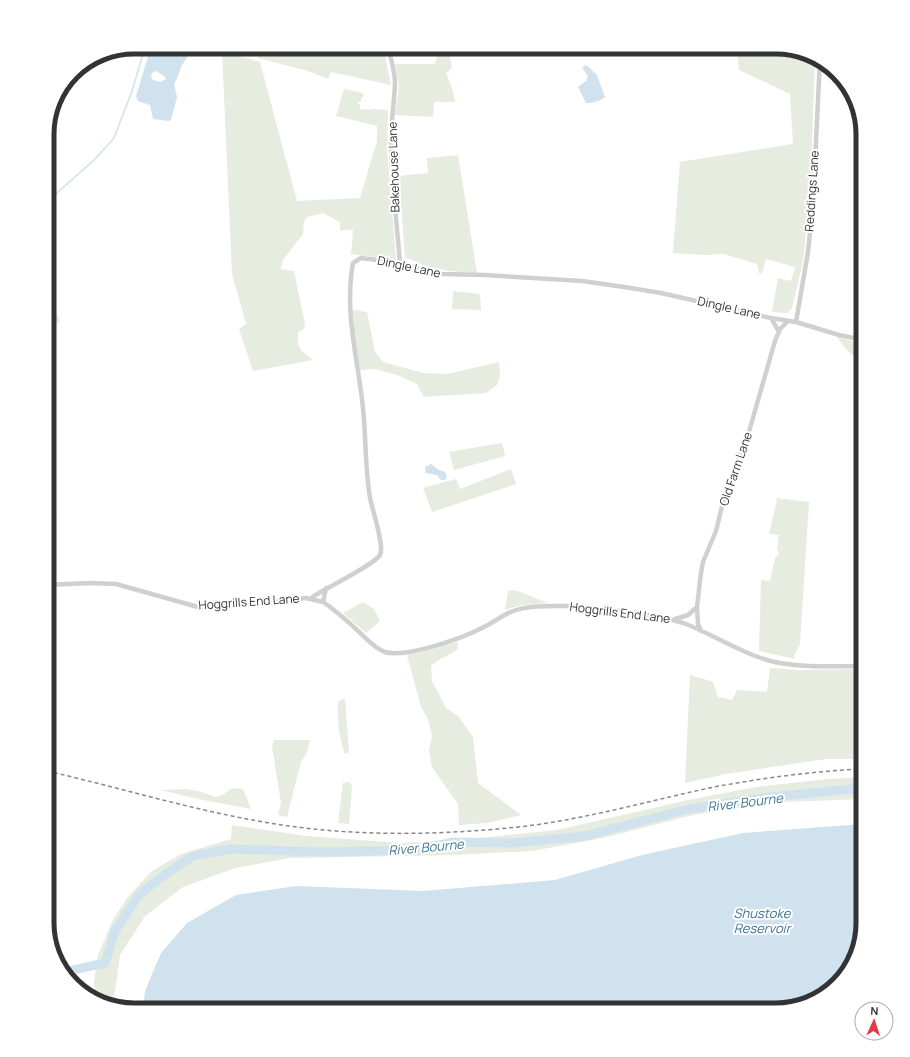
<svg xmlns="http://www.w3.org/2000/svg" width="910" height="1057" font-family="Manrope,sans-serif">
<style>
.green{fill:#e6ecdf}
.water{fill:#cfe2ee;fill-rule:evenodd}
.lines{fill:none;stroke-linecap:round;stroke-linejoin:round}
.stream{stroke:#cfe2ee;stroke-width:1.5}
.river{stroke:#cfe2ee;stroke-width:9}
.street{stroke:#d0d0d0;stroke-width:4.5}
.rail{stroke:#888;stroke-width:1.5;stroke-dasharray:4 3;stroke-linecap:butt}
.labels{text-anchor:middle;stroke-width:4;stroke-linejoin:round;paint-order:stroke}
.street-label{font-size:12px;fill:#333;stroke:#fff}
.water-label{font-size:13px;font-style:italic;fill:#3f7597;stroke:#fff}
.rim{fill:none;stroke:#333;stroke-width:5}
</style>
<rect width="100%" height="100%" fill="#fff"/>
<path class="green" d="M 260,47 L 383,47 L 391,85 L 331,72 L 328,79 L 308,71 L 258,58 Z
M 439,47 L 448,47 L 452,68 L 446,73 L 453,91 L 455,102 L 434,102 L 433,117 L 395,115 L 399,86 L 395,64 L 435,64 L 439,49 Z
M 737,47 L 781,47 L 815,57 L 810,200 L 803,261 L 792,308 L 787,313 L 772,312 L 778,278 L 791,281 L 795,267 L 766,259 L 762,274 L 759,273 L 757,264 L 723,254 L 706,255 L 673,253 L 680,162 L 793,144 L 790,94 L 739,70 Z
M 222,51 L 260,62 L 297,201 L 360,198 L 377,141 L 377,126 L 336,116 L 344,89 L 363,93 L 363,98 L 361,98 L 361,102 L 358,102 L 358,104 L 360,105 L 360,109 L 369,110 L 371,109 L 388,110 L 387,148 L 396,260 L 351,254 L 353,230 L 340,230 L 340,222 L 323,213 L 307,217 L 304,222 L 303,234 L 283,260 L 281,269 L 294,271 L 305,325 L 304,329 L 298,332 C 297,349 301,351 313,360 L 253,371 L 239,329 L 246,324 L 232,274 Z
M 458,155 L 477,273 L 450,271 L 425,266 L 405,257 L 399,176 L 428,173 L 427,158 Z
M 453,291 L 480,294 L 481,310 L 452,309 Z
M 47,300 L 55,310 L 60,321 L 47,333 Z
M 353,310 L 367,312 L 375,352 L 383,362 L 423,373 L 447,374 L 499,362 L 500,375 L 497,385 L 486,393 L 424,397 L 417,384 L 400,376 L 375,369 L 360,370 L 354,335 Z
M 837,337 L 863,344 L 863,360 C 851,357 844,347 837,337 Z
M 502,443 L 505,456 L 454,470 L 449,452 Z
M 511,469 L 516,484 L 432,512 L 423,488 L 456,479 L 460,489 Z
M 776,498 L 809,502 L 800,644 L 794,656 L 795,659 L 759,651 L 761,580 L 770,581 L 775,558 L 779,553 L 777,549 L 779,535 L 769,534 L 777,500 Z
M 515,590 L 548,603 L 522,605 L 505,610 L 508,591 Z
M 363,602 L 374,609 L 380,621 L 366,633 L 343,613 Z
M 457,642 L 458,649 C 449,656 439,658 431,666 L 432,681 L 446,708 L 459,717 L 473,737 L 478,783 L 521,815 L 487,823 L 459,825 L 458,804 L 432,767 L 429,750 L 432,736 L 428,719 L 421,707 L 407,655 L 418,653 Z
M 770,668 L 798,670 L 863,669 L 863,759 L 826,759 L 726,774 L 685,783 L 690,675 L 713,682 L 718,697 L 732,700 L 737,690 L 767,692 Z
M 345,698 L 349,752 L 345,754 C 339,738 337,719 338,702 Z
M 274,740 L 310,740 L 307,752 L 301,762 L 287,817 L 278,815 L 281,803 L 272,746 Z
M 863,777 L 863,799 L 785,802 L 693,815 L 603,838 L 532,851 L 452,855 L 290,858 L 235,868 L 183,887 L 145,916 L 120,955 L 113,1005 L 95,1001 L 94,982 L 98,955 L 113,920 L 127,898 L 152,871 L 181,854 L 231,839 L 232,825 L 307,836 L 401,843 L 468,839 L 557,830 L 688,800 L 756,787 L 827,779 Z
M 350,782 L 352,787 L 349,824 L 338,823 L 343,783 Z
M 233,788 L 243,789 L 251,809 L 198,799 L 161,790 L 186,789 L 198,791 L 216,797 L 222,795 Z"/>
<path class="water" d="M 151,47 L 190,47 C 190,54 186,60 182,65 C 179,71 178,78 174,84 L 177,97 L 171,120 L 169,121 L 153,119 L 150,105 L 138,101 L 136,96 ZM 156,71 L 164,76 L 166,79 L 160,82 L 153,80 L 151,76 L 152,73 Z
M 586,65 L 597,75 L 605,97 C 600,101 593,103 586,103 L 578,87 L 586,81 L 588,76 L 582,68 Z
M 431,464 L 439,470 L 445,472 L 447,476 L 445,480 L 441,480 L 437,475 L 426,473 L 425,467 Z
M 863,824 L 863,923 L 854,962 L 829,992 L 776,1010 L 143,1010 L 145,991 L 161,953 L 187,923 L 236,895 L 296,886 L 422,891 L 555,880 L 642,855 L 743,833 Z"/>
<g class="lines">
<path class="stream" d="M 47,202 L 95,159 L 114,138 L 132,91 L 145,47"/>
<path class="river" d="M 64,972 L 105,963 L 115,931 L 139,895 L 164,875 L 193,856 L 230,849 L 325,852 L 418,850 L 453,842 L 512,843 L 585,836 L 688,809 L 770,797 L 863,788"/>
<path class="street" d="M 388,47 C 391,58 394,69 395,80 C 395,102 390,124 391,147 C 392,186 397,224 400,263
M 771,318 L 779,332
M 796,322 L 808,252 L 813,203 L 820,59
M 47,585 L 89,583 L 116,584 L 198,607 L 240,605 L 306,598 L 323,602 L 329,606 C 339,614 348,621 357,630 C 365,637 375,649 385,652 C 408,658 463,638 484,627 C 494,622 503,615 513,611 C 530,605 549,606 567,606 C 590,607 613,610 636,613 C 653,616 670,618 686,624 C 716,636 744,655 775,662 C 804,668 834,666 863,666
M 311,598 C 324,589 374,565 380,555 C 385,546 372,509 370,498 C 365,468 366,438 363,408 C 358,359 344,313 353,263 L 361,258 L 400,263 L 433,273 L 443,274 L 485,275 L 582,281 L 624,287 L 661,293 L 771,318 L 796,322 L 839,335 L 863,340
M 323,602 L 326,588
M 675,619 L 688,615 L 697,607
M 701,631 L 698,624 L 697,607 L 701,573 L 703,562 L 716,531 L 726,490 L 748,435 L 775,341 L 780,329 L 788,321"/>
<path class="rail" d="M 47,771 C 125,789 202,813 282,825 C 363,837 446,835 527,826 C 590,818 652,800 714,787 C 763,778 814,771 863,769"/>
</g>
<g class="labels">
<g class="street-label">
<text transform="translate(394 167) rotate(-92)" y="4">Bakehouse Lane</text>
<text transform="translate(812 191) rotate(-86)" y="4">Reddings Lane</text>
<text transform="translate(409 267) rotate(12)" y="4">Dingle Lane</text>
<text transform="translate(729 308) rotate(13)" y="4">Dingle Lane</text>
<text transform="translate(736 469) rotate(-71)" y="4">Old Farm Lane</text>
<text transform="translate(249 602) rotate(-4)" y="4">Hoggrills End Lane</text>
<text transform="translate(620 613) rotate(7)" y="4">Hoggrills End Lane</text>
</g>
<g class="water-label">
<text transform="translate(745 802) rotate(-7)" y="5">River Bourne</text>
<text transform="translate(426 847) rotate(-5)" y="5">River Bourne</text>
<text x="762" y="918">Shustoke<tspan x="762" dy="15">Reservoir</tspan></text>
</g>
</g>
<path d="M0 0H910V1057H0ZM134 54H776A80 80 0 0 1 856 134V923A80 80 0 0 1 776 1003H134A80 80 0 0 1 54 923V134A80 80 0 0 1 134 54Z" fill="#fff" fill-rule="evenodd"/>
<path class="rim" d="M134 54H776A80 80 0 0 1 856 134V923A80 80 0 0 1 776 1003H134A80 80 0 0 1 54 923V134A80 80 0 0 1 134 54Z"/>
<g transform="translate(874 1021) rotate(3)"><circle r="19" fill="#ffffff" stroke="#adadad"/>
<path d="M0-3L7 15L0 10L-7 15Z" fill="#e63946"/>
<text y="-6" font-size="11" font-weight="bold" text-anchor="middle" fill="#333333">N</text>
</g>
</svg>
